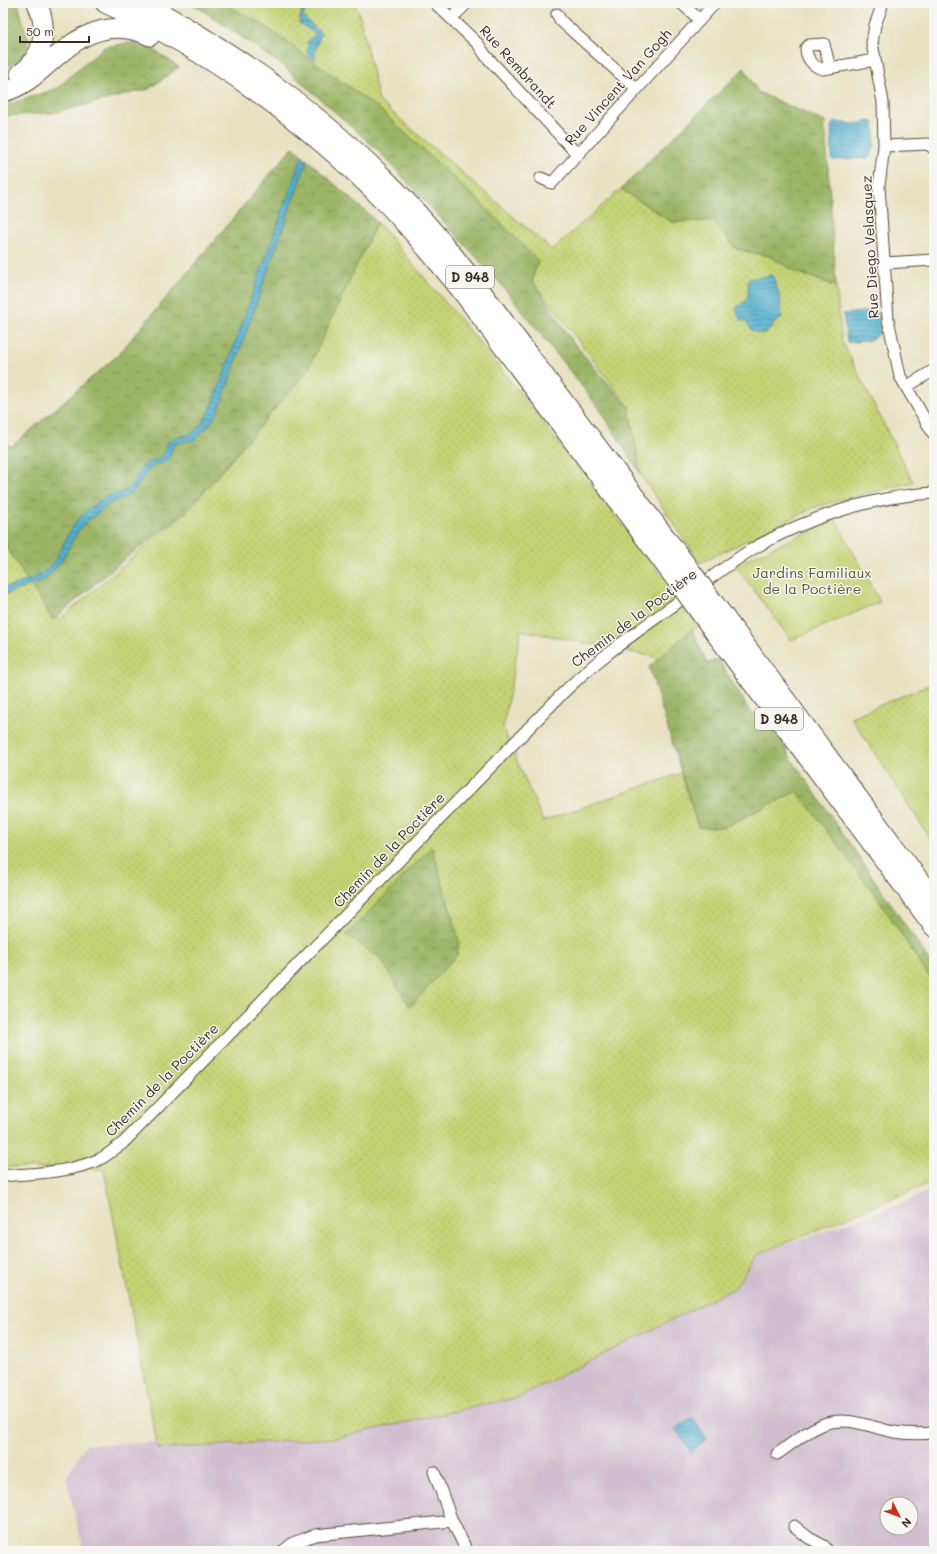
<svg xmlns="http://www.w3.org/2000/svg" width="937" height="1554" font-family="Mali,sans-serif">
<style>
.industrial{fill:#d0bdce;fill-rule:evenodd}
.grass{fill:url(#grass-dots);stroke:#807e49}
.forest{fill:url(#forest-crowns);stroke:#6b7042}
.garden{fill:#c4d374;stroke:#807e49}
.water{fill:url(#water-rules);stroke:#466d77}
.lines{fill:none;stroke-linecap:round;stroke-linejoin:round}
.street-casing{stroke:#554637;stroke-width:13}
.highway-casing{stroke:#554637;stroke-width:21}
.street{stroke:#fff;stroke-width:11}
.highway{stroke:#fff;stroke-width:19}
.highway-bridge-casing{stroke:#554637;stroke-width:21;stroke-linecap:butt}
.highway-bridge{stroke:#fff;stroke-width:19}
.labels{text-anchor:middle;stroke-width:3;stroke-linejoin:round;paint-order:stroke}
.shield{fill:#f6f6f2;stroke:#73675e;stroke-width:1}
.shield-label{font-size:13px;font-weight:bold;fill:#3b2a1e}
.street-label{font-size:14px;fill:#3b2a1e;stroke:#f6f6f2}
.park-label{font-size:14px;fill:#5d5434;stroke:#f6f6f2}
</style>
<defs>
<pattern id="grass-dots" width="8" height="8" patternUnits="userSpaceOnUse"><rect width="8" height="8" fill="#c4d374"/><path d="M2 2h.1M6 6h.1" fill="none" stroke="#a9b564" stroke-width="1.8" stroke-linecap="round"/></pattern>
<pattern id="forest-crowns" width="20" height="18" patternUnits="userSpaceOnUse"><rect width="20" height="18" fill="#9bb566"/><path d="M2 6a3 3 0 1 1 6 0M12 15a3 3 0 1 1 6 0" fill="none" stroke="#809353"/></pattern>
<pattern id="water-rules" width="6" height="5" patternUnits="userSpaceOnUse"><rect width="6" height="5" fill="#52b0d0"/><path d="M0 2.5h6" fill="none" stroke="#458fa8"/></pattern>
</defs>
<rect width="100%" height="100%" fill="#f6f6f2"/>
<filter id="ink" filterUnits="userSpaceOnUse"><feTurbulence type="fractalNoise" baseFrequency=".025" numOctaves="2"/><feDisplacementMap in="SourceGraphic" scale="8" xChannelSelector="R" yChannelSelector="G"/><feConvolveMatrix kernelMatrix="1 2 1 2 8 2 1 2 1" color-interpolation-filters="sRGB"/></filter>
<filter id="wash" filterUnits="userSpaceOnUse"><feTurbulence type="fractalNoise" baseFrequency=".012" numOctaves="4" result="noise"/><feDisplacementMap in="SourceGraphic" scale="16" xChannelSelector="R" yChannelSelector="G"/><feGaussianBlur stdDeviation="0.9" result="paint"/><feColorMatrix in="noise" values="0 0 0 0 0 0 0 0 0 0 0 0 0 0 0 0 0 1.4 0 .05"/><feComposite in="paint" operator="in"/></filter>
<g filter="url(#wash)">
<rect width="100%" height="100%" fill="#e8e2c2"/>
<path class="industrial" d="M 934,1188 L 934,1551 L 81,1551 L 82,1543 L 66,1478 L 85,1445 L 340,1434 L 734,1288 L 757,1255 L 906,1202 ZM 887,1504 L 911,1504 L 911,1528 L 887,1528 Z"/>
<path class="grass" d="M 203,3 L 355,3 L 359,13 L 379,101 L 552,250 L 621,189 L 672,222 L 714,221 L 736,249 L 770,256 L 796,272 L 836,286 L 842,341 L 913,482 L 818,506 L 700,563 L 641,475 L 629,407 L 532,280 L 538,261 Z
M 377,222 L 490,355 L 700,624 L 659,658 L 521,630 L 503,728 L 543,821 L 681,773 L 698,827 L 724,827 L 797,791 L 890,904 L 934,974 L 934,1181 L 757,1255 L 734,1288 L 519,1397 L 335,1438 L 158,1449 L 104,1170 L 3,1167 L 3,546 L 5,545 L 59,620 L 188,510 L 307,371 Z
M 934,683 L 934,844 L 851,717 Z"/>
<path class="forest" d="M 3,3 L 18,4 L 28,39 L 26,53 L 10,66 L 3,66 Z
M 192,3 L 223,3 L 262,24 L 378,108 L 480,202 L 538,261 L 532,280 L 572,341 L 629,408 L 641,475 L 599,408 L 500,283 L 379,151 L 282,65 Z
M 141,41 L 179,67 L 149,89 L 52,113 L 3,116 L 3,106 L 56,89 L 104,47 Z
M 744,68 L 758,92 L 825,122 L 836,286 L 796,272 L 770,256 L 736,249 L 714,221 L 672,222 L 621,189 Z
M 293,147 L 377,222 L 307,371 L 188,510 L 121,562 L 53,620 L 5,545 L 3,546 L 3,439 L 11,447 L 118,355 Z
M 692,629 L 707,664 L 718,659 L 749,710 L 781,738 L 789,755 L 934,967 L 934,984 L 876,896 L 797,791 L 724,827 L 698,827 L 649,667 Z
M 432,847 L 459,940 L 457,955 L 410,1007 L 380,958 L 346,935 Z"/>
<path class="garden" d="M 835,519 L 880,602 L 791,640 L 735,565 Z"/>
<path class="water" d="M 303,3 L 308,3 L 303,17 L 321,33 L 315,51 L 315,60 L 307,54 L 308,41 L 316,34 L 299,23 Z
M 871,121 L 874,123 C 875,133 877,150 869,158 L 832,160 L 831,125 L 834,122 L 855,124 Z
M 302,156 L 307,161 L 220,407 L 211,423 L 195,440 L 177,443 L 173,446 L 170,456 L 165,462 L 153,466 L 146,472 L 135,490 L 127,497 L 114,501 L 86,522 L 78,531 L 61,562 L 44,581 L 3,595 L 3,588 C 17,584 34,580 45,571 C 62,559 65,531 81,516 C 89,508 100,499 111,495 C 115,493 121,494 125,491 C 134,485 136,474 143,466 C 148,460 155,461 161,457 C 166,453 164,447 167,443 C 174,435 185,438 192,433 C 202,426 208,414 213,404 Z
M 772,275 L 779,293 L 782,318 L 774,323 L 769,330 L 766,333 C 754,334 751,331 746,321 L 740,320 L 736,308 L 748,299 L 748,279 Z
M 864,312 L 877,312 C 879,318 882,326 880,332 C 877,342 856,342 847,342 L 843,314 Z
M 693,1418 L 706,1439 L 691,1452 L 675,1429 Z"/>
</g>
<g filter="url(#ink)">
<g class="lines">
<g class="street-casing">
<path id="street" d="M 435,3 L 478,44 L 486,56 L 577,154
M 681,3 L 700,20
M 882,3 L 881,9 L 875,25 L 872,43 L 883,102 L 884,146 L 879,186 L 888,319 L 900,376 L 934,435
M 557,14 L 561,21 L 637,89
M 452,18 L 467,3
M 830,68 L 824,44 L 809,45 L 806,48 C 806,58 813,67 823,69 L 875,60
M 884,146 L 928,144 L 934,149
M 541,178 L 552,183 L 715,3
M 885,263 L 934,260
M 906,387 L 934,370
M 3,1176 C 36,1173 70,1173 100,1159 C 108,1155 115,1148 123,1143 L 563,693 C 595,661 631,636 667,610 C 695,590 722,568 751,550 C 803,519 873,496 934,493
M 777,1454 C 792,1444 807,1430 824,1424 C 846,1415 872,1428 894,1432 C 907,1434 921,1434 934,1433
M 434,1472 L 452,1521 L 467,1551
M 794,1526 L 809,1538 L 824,1546 L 828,1551
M 283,1551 L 293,1543 L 315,1535 L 452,1521"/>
</g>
<g class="highway-casing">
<path id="highway" d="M 105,3 C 210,51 307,122 387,204 C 415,233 439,263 464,294 L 680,585
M 143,3 C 231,50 312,107 383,177 C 439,232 485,296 531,358 C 585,430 639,502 693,574
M 20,74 C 44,57 49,29 37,3
M 3,92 C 28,86 44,66 63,51 C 89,29 119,21 150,36
M 714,603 L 934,900
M 701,614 L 934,927"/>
</g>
<use href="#street" class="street"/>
<use href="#highway" class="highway"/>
<g class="highway-bridge-casing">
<path id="highway-bridge" d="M 693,574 L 714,603
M 680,585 L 701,614"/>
</g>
<use href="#highway-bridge" class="highway-bridge"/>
</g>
</g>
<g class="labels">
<g class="shield">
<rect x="446" y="266" width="48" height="22" rx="3"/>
<rect x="755" y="708" width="48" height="22" rx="3"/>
</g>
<g class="shield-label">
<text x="470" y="282">D 948</text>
<text x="779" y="724">D 948</text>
</g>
<g class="street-label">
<text transform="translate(518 67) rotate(48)" y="5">Rue Rembrandt</text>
<text transform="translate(618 87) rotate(-48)" y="5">Rue Vincent Van Gogh</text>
<text transform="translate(870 247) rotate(-93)" y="5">Rue Diego Velasquez</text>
<text transform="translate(634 618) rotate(-37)" y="5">Chemin de la Poctière</text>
<text transform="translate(389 850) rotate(-46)" y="5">Chemin de la Poctière</text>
<text transform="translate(162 1080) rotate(-45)" y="5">Chemin de la Poctière</text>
</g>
<g class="park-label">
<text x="812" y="578">Jardins Familiaux<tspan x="812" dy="16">de la Poctière</tspan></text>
</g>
</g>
<rect width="937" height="1554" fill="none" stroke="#f6f6f2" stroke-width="16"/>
<g transform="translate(899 1516) rotate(132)"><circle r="19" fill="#f6f6f2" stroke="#aba49d"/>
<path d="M0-3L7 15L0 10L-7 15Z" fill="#c8321e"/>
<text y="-6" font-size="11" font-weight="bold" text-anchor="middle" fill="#3b2a1e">N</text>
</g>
<path d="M20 36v6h69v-6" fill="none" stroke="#3b2a1e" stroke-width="2"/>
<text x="26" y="36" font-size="12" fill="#3b2a1e" stroke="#f6f6f2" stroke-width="3" paint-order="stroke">50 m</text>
</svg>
